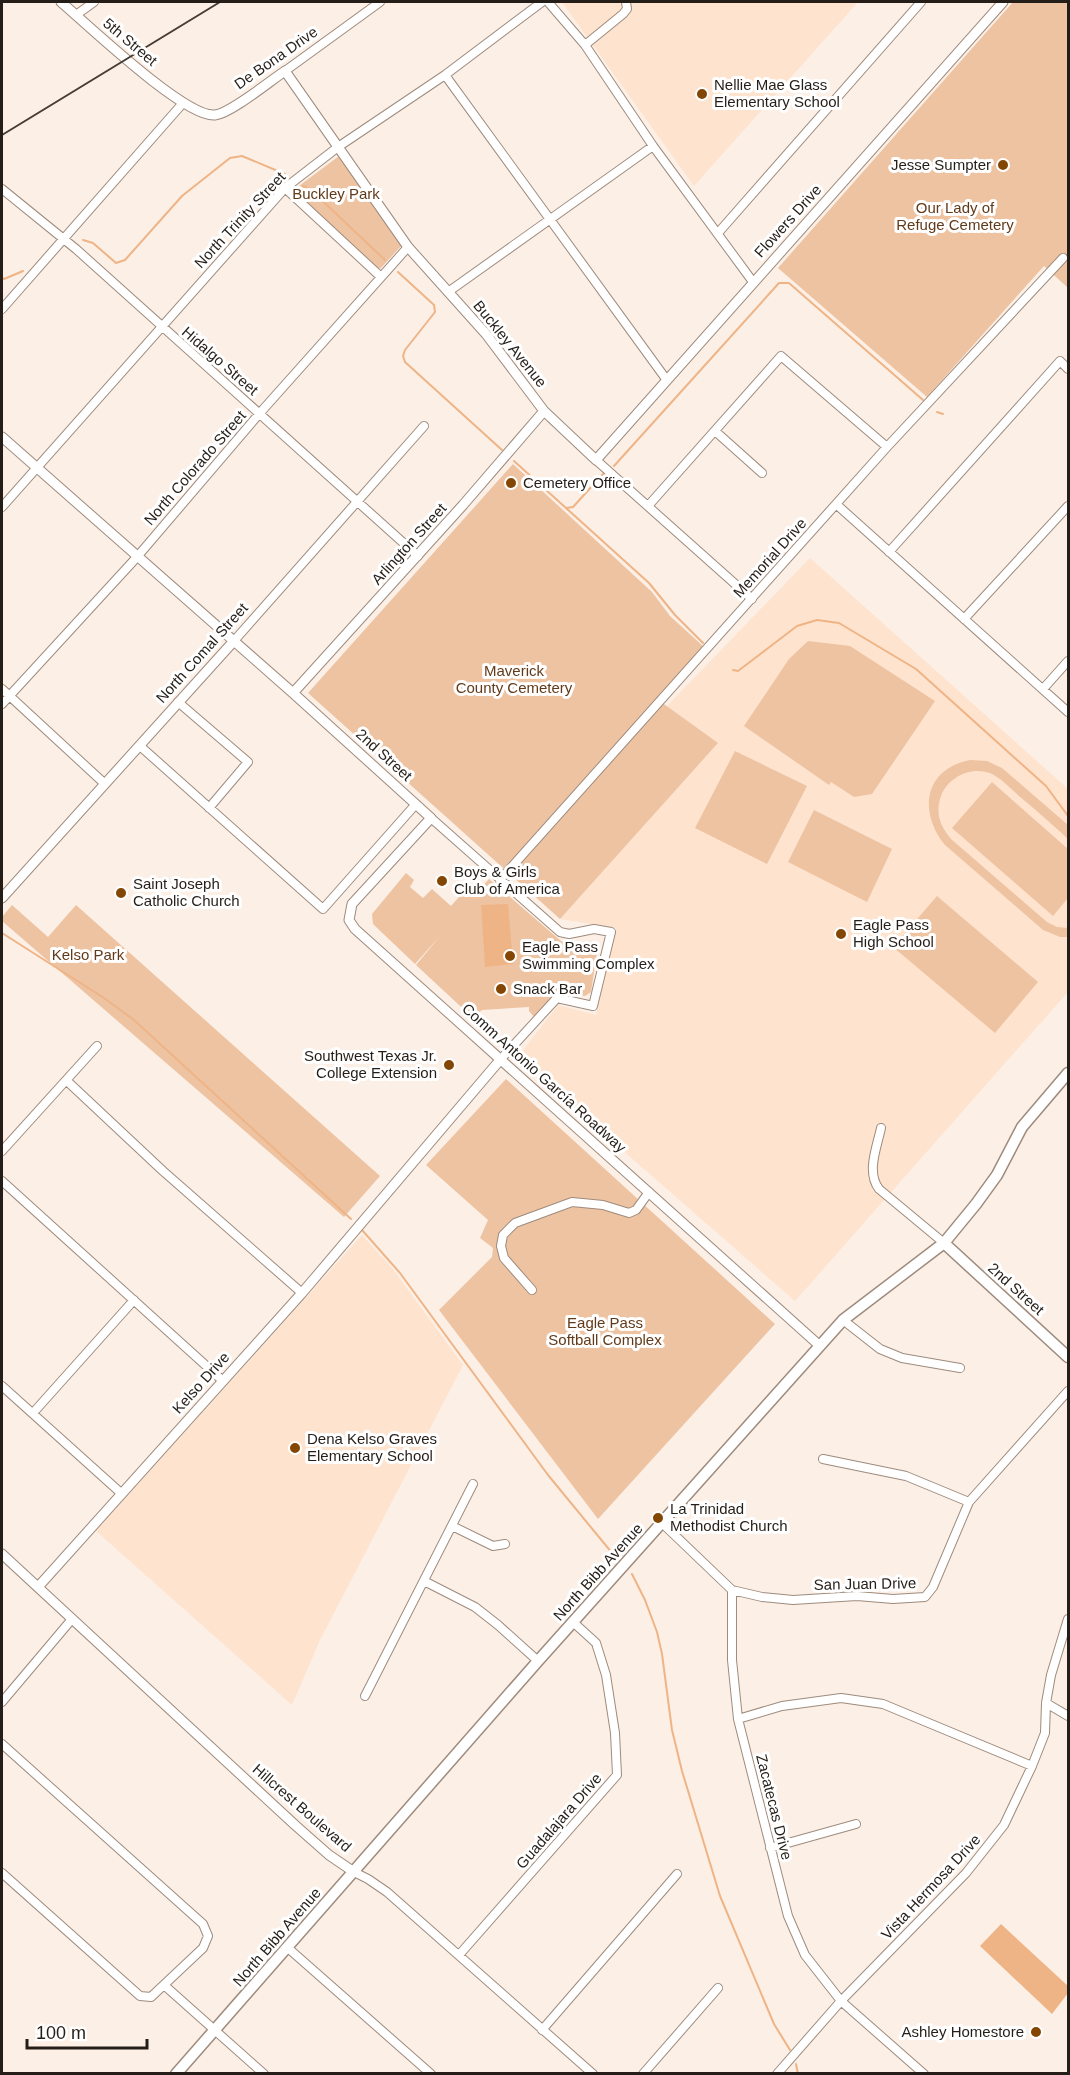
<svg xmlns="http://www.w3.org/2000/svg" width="1070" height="2075" font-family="Arial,sans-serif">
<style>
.built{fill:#fee3ce}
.green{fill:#eec3a2}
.water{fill:#efb486}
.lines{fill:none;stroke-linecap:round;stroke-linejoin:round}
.stream{stroke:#efb486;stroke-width:2}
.minor-casing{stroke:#9e8b7d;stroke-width:10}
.tertiary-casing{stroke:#9e8b7d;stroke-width:11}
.secondary-casing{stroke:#9e8b7d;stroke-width:13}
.minor{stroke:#fff;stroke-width:8}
.tertiary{stroke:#fff;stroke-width:9}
.secondary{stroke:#fff;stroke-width:10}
.rail{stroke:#453d36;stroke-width:2}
.poi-dot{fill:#834603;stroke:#fff;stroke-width:2}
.labels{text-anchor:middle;stroke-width:6;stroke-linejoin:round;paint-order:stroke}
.street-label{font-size:15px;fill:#251e18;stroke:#fff}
.poi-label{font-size:15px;fill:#251e18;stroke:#fff;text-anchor:start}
.park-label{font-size:15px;fill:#623a19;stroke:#fff}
</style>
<rect width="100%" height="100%" fill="#fcefe6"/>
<path class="built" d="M 562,2 L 858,2 L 694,186 Z
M 810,558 L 1068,789 L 1068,992 L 795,1301 L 517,1058 L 558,1005 L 596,1015 L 616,928 L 560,919 L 717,744 L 667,706 Z
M 362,1235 L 392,1268 L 463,1365 L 320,1640 L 292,1705 L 96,1531 Z"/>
<path class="green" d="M 1013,2 L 1068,2 L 1068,288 L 1044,266 L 927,397 L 778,268 Z
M 339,156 L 403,244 L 381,268 L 377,268 L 295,193 L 295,189 Z
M 513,464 L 652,592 L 670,616 L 704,647 L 657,699 L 718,743 L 560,919 L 308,693 Z
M 808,641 L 850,646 L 935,701 L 872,794 L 854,797 L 831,782 L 829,785 L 744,726 L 789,659 Z
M 735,751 L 807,786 L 767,864 L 695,828 Z
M 970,760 L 987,761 L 1002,768 L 1068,825 L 1068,839 C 1052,824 1036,810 1019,796 C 1010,788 1001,778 990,773 C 971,766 948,777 941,796 C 935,813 940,826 951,839 L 1047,922 L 1057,927 L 1068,928 L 1068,937 L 1060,937 L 1043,930 L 945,845 C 918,812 924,769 970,760 Z
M 992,782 L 1068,849 L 1068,898 L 1053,916 L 952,828 Z
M 814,810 L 892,849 L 867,902 L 788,862 Z
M 406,873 L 414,880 L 410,887 L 423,898 L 432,889 L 451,906 L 472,882 L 480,889 L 489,879 L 561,941 C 564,942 567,943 570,944 C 582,944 588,936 598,946 L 591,992 L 585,996 L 557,993 L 535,1018 L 529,1011 L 529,1007 L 482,1010 L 473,1018 L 416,965 L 440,936 L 415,964 L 373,924 L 372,914 Z
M 937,896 L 1038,982 L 995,1033 L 893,947 Z
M 12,905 L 48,937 L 76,905 L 380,1176 L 344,1217 L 2,921 L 2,917 Z
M 506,1079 L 775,1324 L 598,1519 L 439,1310 L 492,1257 L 493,1248 L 480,1238 L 488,1220 L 426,1165 Z"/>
<path class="water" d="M 508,904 L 513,964 L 485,967 L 481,905 Z
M 1001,1924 L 1068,1986 L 1068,1993 L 1052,2014 L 980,1946 Z"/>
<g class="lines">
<path class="stream" d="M 303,186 L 311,190 L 385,260
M 83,240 L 93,243 L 116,263 L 125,260 L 182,196 L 230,158 L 242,156 L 285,174
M 398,272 L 434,305 L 435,312 L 405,350 L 403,356 L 405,362 L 502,450
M 2,278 L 4,279 L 23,271
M 937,412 L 943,414
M 514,461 L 649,583 L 675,615 L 703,643
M 614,466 L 779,283 L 789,283 L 923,400
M 566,508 L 573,507 L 604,473
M 733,670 L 738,671 L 797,626 L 817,620 L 839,623 L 916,669 L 1046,786 L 1068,816
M 2,933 L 104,998 L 134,1020 L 351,1219
M 362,1230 L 400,1273 L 548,1475 L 617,1559
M 632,1574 L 645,1600 L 657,1632 L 662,1654 L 672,1730 L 682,1771 L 720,1896 L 774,2024 L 790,2050
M 796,2064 L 798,2074"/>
<g class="minor-casing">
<path id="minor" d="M 548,2 L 585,45 L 653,146 L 753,282
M 76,15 L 94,2
M 585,45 L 623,14 L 627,9 L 626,2
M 285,71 L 380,2
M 445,75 L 666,379
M 285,188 L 381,277
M 2,189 L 76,249 L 418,556
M 718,233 L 921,2
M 448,292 L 653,146
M 2,309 L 183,103
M 715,431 L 762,473
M 596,460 L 752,599
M 836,504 L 1068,712
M 648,506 L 781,356 L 887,447
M 2,507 L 285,188 L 338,147 L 445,75 L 542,2
M 889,552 L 1060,361 L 1068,369
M 964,619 L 1068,506
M 233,642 L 424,426
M 2,689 L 105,784
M 1043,689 L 1068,661
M 178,702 L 248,762 L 209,808
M 2,704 L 137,557 L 259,414 L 408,247
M 140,746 L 323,909 L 416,804
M 431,818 L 560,932 L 569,934 L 594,929 L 611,932 L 593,1006 L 557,998 L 500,1060
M 500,880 L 887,447 L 1063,258
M 67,1081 L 163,1171 L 302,1293
M 881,1128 C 877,1147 866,1172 879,1189 L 944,1243
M 2,1151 L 97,1046
M 2,1181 L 223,1381
M 532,1290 L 504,1258 L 501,1246 L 503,1235 L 515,1223 L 572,1202 L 603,1205 L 629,1213 L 636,1210 L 649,1192
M 843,1320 L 880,1349 L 902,1358 L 960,1368
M 2,1386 L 122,1494
M 33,1413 L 134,1300
M 823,1459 L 906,1476 L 969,1502
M 662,1523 L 732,1590 L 732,1660 L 738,1719 L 788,1916 L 805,1955 L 841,2001 L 924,2074
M 452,1526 L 493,1546 L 505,1544
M 424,1581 L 475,1607 L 498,1625 L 538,1661
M 732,1590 L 762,1597 L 793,1600 L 857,1596 L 893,1599 L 925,1597 L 933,1587 L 969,1502 L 1068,1391
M 365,1696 L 473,1484
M 2,1702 L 72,1619
M 1046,1703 L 1068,1716
M 738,1719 L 782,1706 L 841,1698 L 883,1704 L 1032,1766
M 2,1744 L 203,1924 L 208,1936 L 203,1948 L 151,1997 L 140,1996 L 2,1873
M 770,1848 L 856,1824
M 354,1872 L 368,1879 L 387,1892 L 593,2074
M 288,1948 L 431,2074
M 459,1955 L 617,1775 L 615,1733 L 606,1675 L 596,1643 L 573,1622
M 164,1985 L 264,2074
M 542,2030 L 677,1874
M 643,2074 L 718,1988
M 777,2074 L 841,2001 L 966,1873 L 1004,1825 L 1032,1766 L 1045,1733 L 1046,1703 L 1051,1675 L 1068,1619"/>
</g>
<g class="tertiary-casing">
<path id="tertiary" d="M 61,2 C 87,24 185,118 215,115 C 231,113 270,81 285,71 L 408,247 L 486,334 L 544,411 L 596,460 L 1003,2
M 2,437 L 293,693 L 431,818 L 352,904 L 349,920 L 355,929 L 820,1346
M 293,693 L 463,505 L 544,411
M 2,898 L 233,642
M 2,1554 L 295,1825 L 329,1855 L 354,1872
M 38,1587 L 302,1293 L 500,1060"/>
</g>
<g class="secondary-casing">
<path id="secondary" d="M 944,1243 L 1068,1357
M 176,2074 L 538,1661 L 843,1320 L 944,1243 L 976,1204 L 997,1175 L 1022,1127 L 1068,1073"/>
</g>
<use href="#minor" class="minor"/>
<use href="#tertiary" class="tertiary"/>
<use href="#secondary" class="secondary"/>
<path class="rail" d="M 2,135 L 220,2"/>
</g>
<g class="poi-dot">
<circle cx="702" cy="94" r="6"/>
<circle cx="1003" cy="165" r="6"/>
<circle cx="511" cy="483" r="6"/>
<circle cx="442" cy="881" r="6"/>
<circle cx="121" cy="893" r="6"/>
<circle cx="841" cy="934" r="6"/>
<circle cx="510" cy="956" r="6"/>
<circle cx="501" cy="989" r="6"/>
<circle cx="449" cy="1065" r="6"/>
<circle cx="295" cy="1448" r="6"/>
<circle cx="658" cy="1518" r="6"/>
<circle cx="1036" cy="2032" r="6"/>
</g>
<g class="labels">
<g class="street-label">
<text transform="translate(130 42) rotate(40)" y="5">5th Street</text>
<text transform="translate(276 58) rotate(-35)" y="5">De Bona Drive</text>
<text transform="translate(240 220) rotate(-47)" y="5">North Trinity Street</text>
<text transform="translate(788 221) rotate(-48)" y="5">Flowers Drive</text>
<text transform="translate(510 344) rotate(51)" y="5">Buckley Avenue</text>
<text transform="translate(220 361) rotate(41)" y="5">Hidalgo Street</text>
<text transform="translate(195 468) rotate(-49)" y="5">North Colorado Street</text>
<text transform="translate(409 544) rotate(-48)" y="5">Arlington Street</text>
<text transform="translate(770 558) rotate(-48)" y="5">Memorial Drive</text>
<text transform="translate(202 653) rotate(-48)" y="5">North Comal Street</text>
<text transform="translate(384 755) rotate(42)" y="5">2nd Street</text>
<text transform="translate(544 1078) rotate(42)" y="5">Comm Antonio García Roadway</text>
<text transform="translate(1016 1289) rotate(42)" y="5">2nd Street</text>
<text transform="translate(201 1383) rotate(-48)" y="5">Kelso Drive</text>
<text transform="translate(598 1572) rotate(-48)" y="5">North Bibb Avenue</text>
<text transform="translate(865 1584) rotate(-1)" y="5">San Juan Drive</text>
<text transform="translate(774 1807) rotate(76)" y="5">Zacatecas Drive</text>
<text transform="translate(302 1808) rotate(41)" y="5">Hillcrest Boulevard</text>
<text transform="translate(559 1821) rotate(-49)" y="5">Guadalajara Drive</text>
<text transform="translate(931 1887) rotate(-47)" y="5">Vista Hermosa Drive</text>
<text transform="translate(277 1937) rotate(-49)" y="5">North Bibb Avenue</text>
</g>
<g class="poi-label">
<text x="714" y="90">Nellie Mae Glass<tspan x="714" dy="17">Elementary School</tspan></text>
<text x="991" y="170" text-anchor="end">Jesse Sumpter</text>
<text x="523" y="488">Cemetery Office</text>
<text x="454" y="877">Boys &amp; Girls<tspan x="454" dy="17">Club of America</tspan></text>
<text x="133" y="889">Saint Joseph<tspan x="133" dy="17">Catholic Church</tspan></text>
<text x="853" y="930">Eagle Pass<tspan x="853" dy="17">High School</tspan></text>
<text x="522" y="952">Eagle Pass<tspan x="522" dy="17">Swimming Complex</tspan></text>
<text x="513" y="994">Snack Bar</text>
<text x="437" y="1061" text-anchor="end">Southwest Texas Jr.<tspan x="437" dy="17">College Extension</tspan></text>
<text x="307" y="1444">Dena Kelso Graves<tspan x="307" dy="17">Elementary School</tspan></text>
<text x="670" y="1514">La Trinidad<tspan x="670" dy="17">Methodist Church</tspan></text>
<text x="1024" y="2037" text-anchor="end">Ashley Homestore</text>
</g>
<g class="park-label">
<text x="336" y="199">Buckley Park</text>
<text x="955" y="213">Our Lady of<tspan x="955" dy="17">Refuge Cemetery</tspan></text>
<text x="514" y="676">Maverick<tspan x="514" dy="17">County Cemetery</tspan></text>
<text x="88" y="960">Kelso Park</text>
<text x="605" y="1328">Eagle Pass<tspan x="605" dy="17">Softball Complex</tspan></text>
</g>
</g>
<rect width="1070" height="2075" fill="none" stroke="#251e18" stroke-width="6"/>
<path d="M27 2039v9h120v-9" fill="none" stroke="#251e18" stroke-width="3"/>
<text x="36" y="2039" font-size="18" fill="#251e18" stroke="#ffffff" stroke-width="4.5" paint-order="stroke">100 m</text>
</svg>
